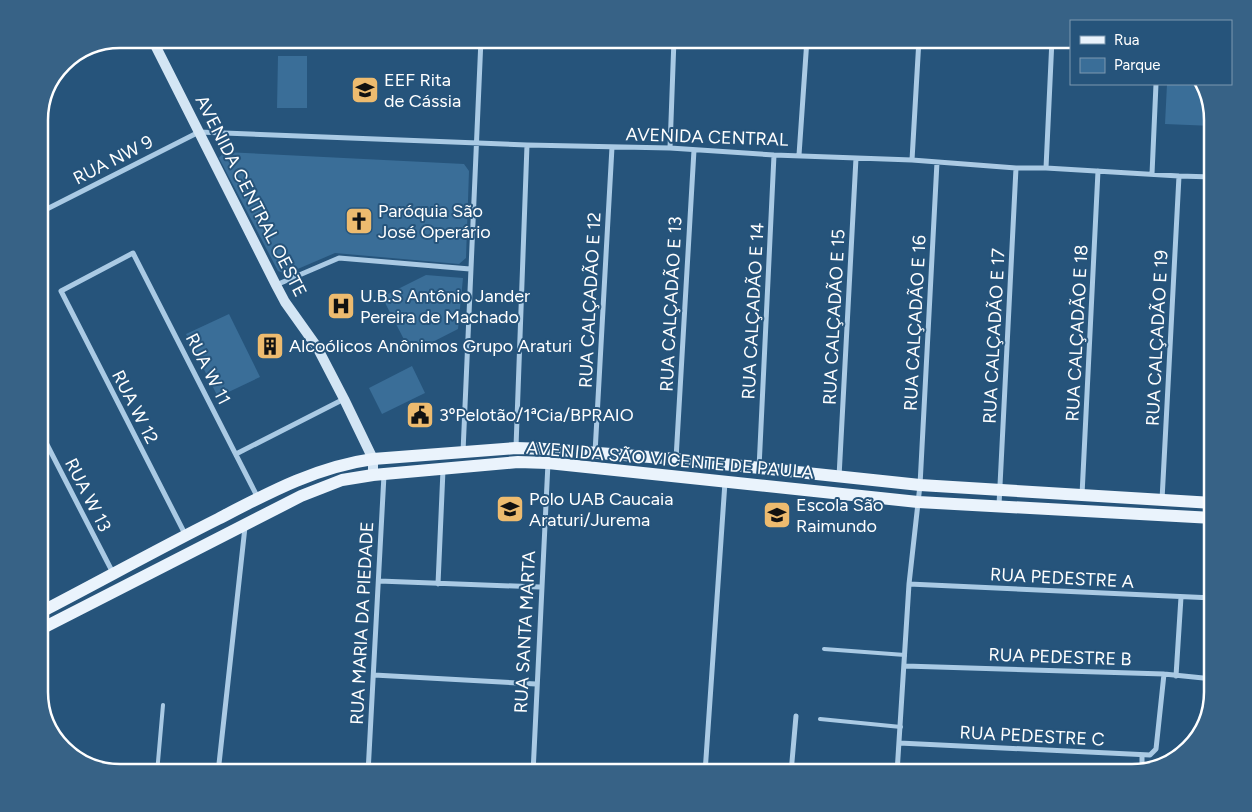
<svg xmlns="http://www.w3.org/2000/svg" width="1252" height="812" font-family="Figtree,sans-serif">
<style>
.green{fill:#3a6e98}
.lines{fill:none;stroke-linecap:round;stroke-linejoin:round}
.lane{stroke:#aacae4;stroke-width:4}
.street{stroke:#aacae4;stroke-width:5}
.secondary{stroke:#d3e5f4;stroke-width:10}
.primary{stroke:#eaf3fc;stroke-width:12}
.labels{text-anchor:middle;stroke-width:4;stroke-linejoin:round;paint-order:stroke}
.poi-label{font-size:18px;fill:#fff;stroke:#26547b;text-anchor:start}
.street-label{font-size:18px;fill:#fff;stroke:#26547b}
.rim{fill:none;stroke:#fff;stroke-width:2.5}
</style>
<rect width="100%" height="100%" fill="#26547b"/>
<path class="green" d="M 278,56 L 307,56 L 307,108 L 277,108 Z
M 1167,84 L 1204,84 L 1213,114 L 1213,126 L 1165,124 Z
M 224,152 L 464,164 L 469,171 L 466,258 L 459,264 L 335,253 L 286,274 L 278,271 L 219,158 Z
M 426,275 L 463,278 L 458,329 L 411,353 L 382,297 Z
M 229,314 L 260,377 L 218,397 L 186,334 Z
M 412,366 L 425,393 L 382,414 L 369,388 Z"/>
<g class="lines">
<path class="lane" d="M 824,649 L 905,655
M 820,719 L 901,727
M 157,773 L 163,705"/>
<path class="street" d="M 308,39 L 361,44 L 450,39
M 670,148 L 674,39
M 799,155 L 807,39
M 912,160 L 919,39
M 1046,168 L 1052,39
M 1152,174 L 1156,84
M 39,213 L 199,132 L 527,145 L 670,148 L 774,155 L 912,160 L 1016,168 L 1046,168 L 1179,176 L 1213,177
M 276,285 L 339,258 L 470,269
M 39,429 L 113,573
M 516,447 L 527,145
M 463,452 L 481,39
M 595,453 L 612,147
M 236,454 L 344,399
M 676,459 L 694,150
M 759,468 L 774,155
M 839,477 L 856,158
M 1082,495 L 1098,171
M 1162,500 L 1179,176
M 999,505 L 1016,168
M 185,534 L 61,291 L 133,253 L 258,498
M 379,581 L 540,587
M 438,584 L 443,470
M 909,584 L 1213,598
M 905,666 L 1164,674 L 1213,679
M 374,675 L 536,684
M 1176,676 L 1181,597
M 899,743 L 1150,755 L 1156,749 L 1164,674
M 368,769 L 472,773
M 1142,771 L 1142,755
M 218,773 L 245,527
M 368,773 L 384,475
M 533,773 L 548,463
M 705,773 L 725,482
M 791,773 L 796,716
M 897,773 L 909,584 L 920,485 L 937,162"/>
<path class="secondary" d="M 152,39 L 276,285 L 285,302 L 317,347 L 344,399 L 373,459 L 373,475"/>
<path class="primary" d="M 39,613 C 99,582 158,549 218,519 C 268,493 316,467 373,459 L 516,448 L 546,449 L 676,459 L 920,485 L 1213,503
M 39,630 L 301,496 L 342,480 L 373,475 L 518,462 L 548,463 L 918,502 L 1213,518"/>
</g>
<defs>
<g id="school-square" transform="scale(1.4375)"><rect x="-9" y="-9" width="18" height="18" rx="4" fill="#edbb6f" stroke="#26547b"/><path d="M0-5L7-2L0 1L-7-2ZM-4 1L0 2.5L4 1V4Q0 6-4 4Z" fill="#111"/></g>
<g id="church-square" transform="scale(1.4375)"><rect x="-9" y="-9" width="18" height="18" rx="4" fill="#edbb6f" stroke="#26547b"/><path d="M-1.2-6h2.4v3.5h3.3v2.4h-3.3V6h-2.4V-.1h-3.3v-2.4h3.3Z" fill="#111"/></g>
<g id="hospital-square" transform="scale(1.4375)"><rect x="-9" y="-9" width="18" height="18" rx="4" fill="#edbb6f" stroke="#26547b"/><path d="M-5-5h3v3.5h4V-5h3V5h-3V1.5h-4V5h-3Z" fill="#111"/></g>
<g id="building-square" transform="scale(1.4375)"><rect x="-9" y="-9" width="18" height="18" rx="4" fill="#edbb6f" stroke="#26547b"/><path d="M-4-6H4V6H1V3H-1V6H-4ZM-2.5-4.3h1.7v1.8h-1.7ZM.8-4.3h1.7v1.8H.8ZM-2.5-1h1.7V.8h-1.7ZM.8-1h1.7V.8H.8Z" fill="#111"/></g>
<g id="civic-square" transform="scale(1.4375)"><rect x="-9" y="-9" width="18" height="18" rx="4" fill="#edbb6f" stroke="#26547b"/><path d="M-.6-6.5H3V-4.5H.6V-3L4-1V1h2V6H-6V1h2V-1L-.6-3ZM-1.2 2.5V6h2.4V2.5Z" fill="#111"/></g>
<g id="university-square" transform="scale(1.4375)"><rect x="-9" y="-9" width="18" height="18" rx="4" fill="#edbb6f" stroke="#26547b"/><path d="M0-5L7-2L0 1L-7-2ZM-4 1L0 2.5L4 1V4Q0 6-4 4Z" fill="#111"/></g>
</defs>
<g fill-rule="evenodd">
<use href="#school-square" x="365" y="90"/>
<use href="#church-square" x="359" y="221"/>
<use href="#hospital-square" x="341" y="306"/>
<use href="#building-square" x="270" y="346"/>
<use href="#civic-square" x="420" y="415"/>
<use href="#university-square" x="510" y="509"/>
<use href="#school-square" x="777" y="515"/>
</g>
<g class="labels">
<g class="poi-label">
<text x="384" y="86">EEF Rita<tspan x="384" dy="21">de Cássia</tspan></text>
<text x="378" y="217">Paróquia São<tspan x="378" dy="21">José Operário</tspan></text>
<text x="360" y="302">U.B.S Antônio Jander<tspan x="360" dy="21">Pereira de Machado</tspan></text>
<text x="289" y="352">Alcoólicos Anônimos Grupo Araturi</text>
<text x="439" y="421">3ºPelotão/1ªCia/BPRAIO</text>
<text x="529" y="505">Polo UAB Caucaia<tspan x="529" dy="21">Araturi/Jurema</tspan></text>
<text x="796" y="511">Escola São<tspan x="796" dy="21">Raimundo</tspan></text>
</g>
<g class="street-label">
<text transform="translate(707 137) rotate(2)" y="6">AVENIDA CENTRAL</text>
<text transform="translate(113 160) rotate(-27)" y="6">RUA NW 9</text>
<text transform="translate(251 196) rotate(63)" y="6">AVENIDA CENTRAL OESTE</text>
<text transform="translate(590 300) rotate(-87)" y="6">RUA CALÇADÃO E 12</text>
<text transform="translate(671 304) rotate(-87)" y="6">RUA CALÇADÃO E 13</text>
<text transform="translate(753 311) rotate(-87)" y="6">RUA CALÇADÃO E 14</text>
<text transform="translate(834 317) rotate(-87)" y="6">RUA CALÇADÃO E 15</text>
<text transform="translate(915 323) rotate(-87)" y="6">RUA CALÇADÃO E 16</text>
<text transform="translate(1077 333) rotate(-87)" y="6">RUA CALÇADÃO E 18</text>
<text transform="translate(994 336) rotate(-87)" y="6">RUA CALÇADÃO E 17</text>
<text transform="translate(1157 338) rotate(-87)" y="6">RUA CALÇADÃO E 19</text>
<text transform="translate(208 369) rotate(63)" y="6">RUA W 11</text>
<text transform="translate(135 407) rotate(63)" y="6">RUA W 12</text>
<text transform="translate(670 460) rotate(5)" y="6">AVENIDA SÃO VICENTE DE PAULA</text>
<text transform="translate(88 495) rotate(63)" y="6">RUA W 13</text>
<text transform="translate(1062 578) rotate(3)" y="6">RUA PEDESTRE A</text>
<text transform="translate(362 623) rotate(-87)" y="6">RUA MARIA DA PIEDADE</text>
<text transform="translate(525 632) rotate(-87)" y="6">RUA SANTA MARTA</text>
<text transform="translate(1060 657) rotate(2)" y="6">RUA PEDESTRE B</text>
<text transform="translate(1032 736) rotate(3)" y="6">RUA PEDESTRE C</text>
</g>
</g>
<path d="M0 0H1252V812H0ZM120 48H1132A72 72 0 0 1 1204 120V692A72 72 0 0 1 1132 764H120A72 72 0 0 1 48 692V120A72 72 0 0 1 120 48Z" fill="#376286" fill-rule="evenodd"/>
<path class="rim" d="M120 48H1132A72 72 0 0 1 1204 120V692A72 72 0 0 1 1132 764H120A72 72 0 0 1 48 692V120A72 72 0 0 1 120 48Z"/>
<rect x="1070" y="20" width="162" height="65" fill="#26547b" stroke="#7d98b0"/>
<rect x="1080" y="36" width="25" height="8" fill="#eaf3fc" stroke="#7d98b0"/>
<text x="1114" y="45" font-size="15" fill="#ffffff">Rua</text>
<rect x="1080" y="58" width="25" height="15" fill="#3a6e98" stroke="#7d98b0"/>
<text x="1114" y="70" font-size="15" fill="#ffffff">Parque</text>
</svg>
